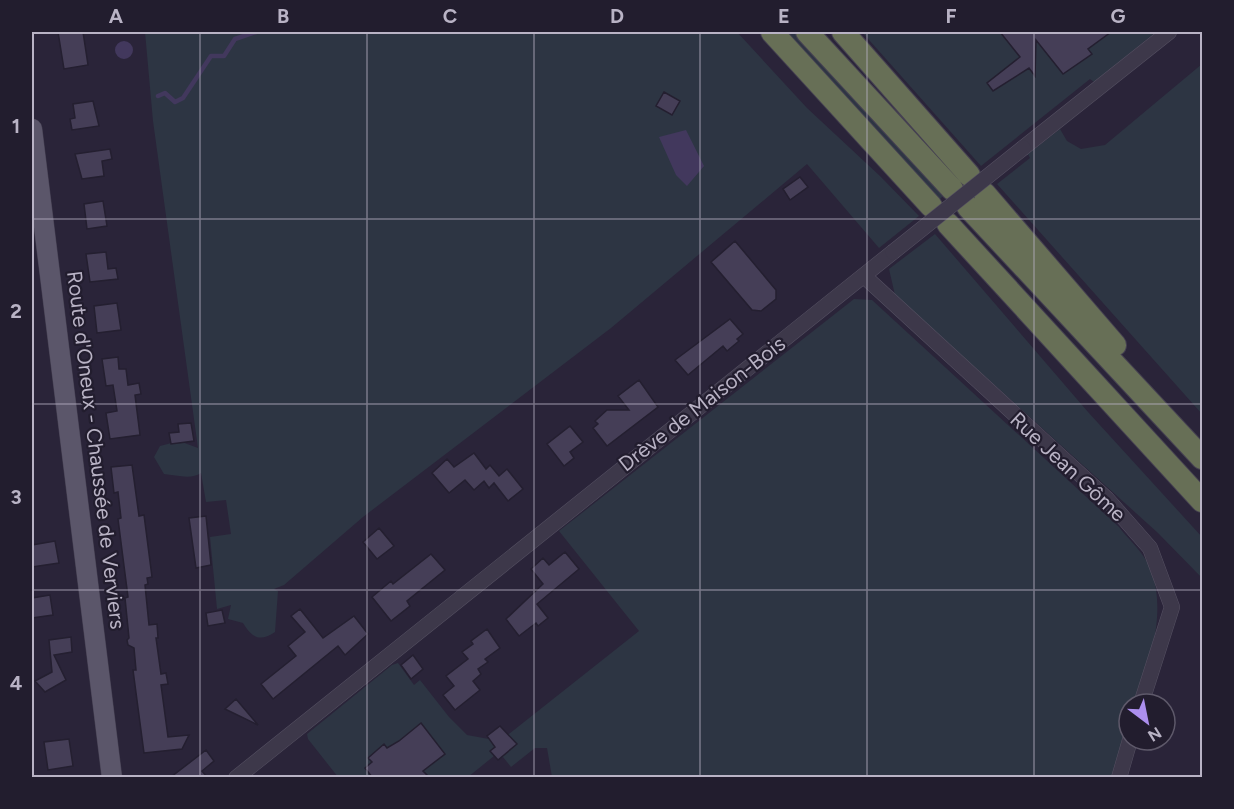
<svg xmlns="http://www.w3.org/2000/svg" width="1234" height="809" font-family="Figtree,sans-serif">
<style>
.green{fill:#2d3543}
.water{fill:#42385d}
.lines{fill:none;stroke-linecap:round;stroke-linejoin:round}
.stream{stroke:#42385d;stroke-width:4.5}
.building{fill:#453e57;stroke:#241f30;stroke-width:1.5}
.minor-casing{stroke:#555062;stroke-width:16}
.major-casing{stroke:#433e50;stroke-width:21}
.highway-casing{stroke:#454051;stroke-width:24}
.minor{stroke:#3d384a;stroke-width:15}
.major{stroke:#5b566a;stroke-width:20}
.highway{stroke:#676f56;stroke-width:22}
.minor-bridge-casing{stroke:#555062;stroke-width:16;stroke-linecap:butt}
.minor-bridge{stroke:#3d384a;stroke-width:15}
.grid{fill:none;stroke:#b9b3c5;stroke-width:1.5;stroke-opacity:0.55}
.labels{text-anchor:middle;stroke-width:4.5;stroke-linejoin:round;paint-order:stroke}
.street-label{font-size:21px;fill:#b9b3c5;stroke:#221d2e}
.neatline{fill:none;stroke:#b9b3c5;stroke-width:2}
.grid-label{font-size:20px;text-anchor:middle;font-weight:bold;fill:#b9b3c5}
</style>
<rect width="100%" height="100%" fill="#2a2439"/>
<path class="green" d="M 145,32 L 737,32 L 807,108 L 880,176 L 919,216 L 879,248 L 807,164 L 611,328 L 363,517 L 284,585 L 274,589 L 278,591 L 275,632 C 260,642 252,638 243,623 L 228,619 L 231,605 L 217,609 L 210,537 L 231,534 L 226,500 L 206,502 L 201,473 C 191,480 176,475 164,474 L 154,457 L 160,446 L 179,441 L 198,448 L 153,121 Z
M 786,32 L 794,32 L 944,195 L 940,199 Z
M 862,32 L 1156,32 L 1094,82 L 1090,79 L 981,166 Z
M 1202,64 L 1202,414 L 997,184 L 1030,158 L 1028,154 L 1060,129 L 1067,141 L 1081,149 L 1105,145 Z
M 935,234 L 1088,412 L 1202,537 L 1202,578 L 1158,533 L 895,295 L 889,269 Z
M 854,299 L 872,300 L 1119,527 C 1128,539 1145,554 1150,568 C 1168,611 1149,663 1136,704 L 1129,704 L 1129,725 L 1112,777 L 552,777 L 547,748 L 535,748 L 511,767 L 503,757 L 498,760 L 494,756 L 468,777 L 338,777 L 308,739 L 307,734 L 392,665 L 398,663 L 414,685 L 420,680 L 449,717 L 467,735 L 500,741 L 639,631 L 559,531 Z"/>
<path class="water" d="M115 50a9 9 0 1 1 18 0a9 9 0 1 1-18 0Z
M 686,130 L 704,166 L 687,186 L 676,175 L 659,137 Z"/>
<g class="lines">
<path class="stream" d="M 158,96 L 165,93 L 175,102 L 183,98 L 211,56 L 224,56 L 235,39 L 256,32"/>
</g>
<path class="building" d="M 58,32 L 83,32 L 88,65 L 64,69 Z
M 1000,32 L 1111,32 L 1088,49 L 1092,54 L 1063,74 L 1036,40 L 1035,76 L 1029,68 L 993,91 L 987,83 L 1020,57 Z
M 664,92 L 680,101 L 672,115 L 656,106 Z
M 93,101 L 99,126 L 72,130 L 70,119 L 75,118 L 73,104 Z
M 110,149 L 112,159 L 102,161 L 104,176 L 82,179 L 75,154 Z
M 800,177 L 808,187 L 790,200 L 783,189 Z
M 103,201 L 107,226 L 87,229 L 84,204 Z
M 735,241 L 776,290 L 776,299 L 761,311 L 752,310 L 711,262 Z
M 106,252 L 108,269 L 116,268 L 118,279 L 90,282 L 86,254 Z
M 117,303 L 121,330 L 97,333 L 94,306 Z
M 730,319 L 743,334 L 737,339 L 739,341 L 727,351 L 723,346 L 688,375 L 675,360 Z
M 118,357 L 119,369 L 126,369 L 128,385 L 139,383 L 141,394 L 135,395 L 140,435 L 110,439 L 106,413 L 117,411 L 113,385 L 106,386 L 102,359 Z
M 639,380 L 658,407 L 607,446 L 593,428 L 598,424 L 595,421 L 607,410 L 629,410 L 618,396 Z
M 191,423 L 194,441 L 171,444 L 169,433 L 179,432 L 178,424 Z
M 570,426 L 583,442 L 570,452 L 574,458 L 564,466 L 547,444 Z
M 474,453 L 486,469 L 490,465 L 499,476 L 507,469 L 523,489 L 508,501 L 494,483 L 489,488 L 484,481 L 474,490 L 465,480 L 449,493 L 432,473 L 447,459 L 454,467 Z
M 132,465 L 139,516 L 144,515 L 152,577 L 147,578 L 148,584 L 145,585 L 149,625 L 157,624 L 158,638 L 156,638 L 161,674 L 166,673 L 168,684 L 161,685 L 168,737 L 189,735 L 182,749 L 144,753 L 133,670 L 136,670 L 134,648 L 128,645 L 127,640 L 129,638 L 125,598 L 128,597 L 118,519 L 121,518 L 118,492 L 114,493 L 111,467 Z
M 206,516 L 211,565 L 196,568 L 189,518 Z
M 379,528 L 394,546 L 377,559 L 363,542 Z
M 55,541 L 59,563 L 32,567 L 32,545 Z
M 565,552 L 579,569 L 537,604 L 548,618 L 538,626 L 536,623 L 519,636 L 506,619 L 543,584 L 531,569 L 543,558 L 549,565 Z
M 431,554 L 445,570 L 407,601 L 410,606 L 391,621 L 372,597 L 391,581 L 393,584 Z
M 50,595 L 53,615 L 32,618 L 32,598 Z
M 300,609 L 323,638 L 354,616 L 368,634 L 345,655 L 338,646 L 273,699 L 261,684 L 296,656 L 288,646 L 305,632 L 291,616 Z
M 222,610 L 225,623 L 208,626 L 206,613 Z
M 487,629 L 500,648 L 485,659 L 488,662 L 478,669 L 481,674 L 473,681 L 480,690 L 455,710 L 443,695 L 454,686 L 446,676 L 468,659 L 462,652 L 473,644 L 471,641 Z
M 71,637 L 72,652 L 54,655 L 66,680 L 45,692 L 35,681 L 52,672 L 49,640 Z
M 413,655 L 423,669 L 411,679 L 401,665 Z
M 236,699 L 258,725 L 225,709 Z
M 421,723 L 445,754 L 423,771 L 429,777 L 372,777 L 365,768 L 372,762 L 368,758 L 384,744 L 387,748 L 399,741 Z
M 500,726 L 517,744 L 498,760 L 490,751 L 495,747 L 487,736 Z
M 69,739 L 73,766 L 48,770 L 44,742 Z
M 206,750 L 214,761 L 202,771 L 207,777 L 171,777 Z"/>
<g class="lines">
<g class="minor-casing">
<path id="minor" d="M 1023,148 L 1169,32
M 864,276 L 1107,499 L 1150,548 L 1172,607 L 1141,704
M 236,778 L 893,252
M 1119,778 L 1130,740"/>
</g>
<g class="major-casing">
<path id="major" d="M 32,129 L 112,778"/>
</g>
<g class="highway-casing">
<path id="highway" d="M 772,32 L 931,206
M 807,32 L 952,189
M 843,32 L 969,175
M 985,194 L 1115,345
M 968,207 L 1202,458
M 948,224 L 1202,501"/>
</g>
<use href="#minor" class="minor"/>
<use href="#major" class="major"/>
<use href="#highway" class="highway"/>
<g class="minor-bridge-casing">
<path id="minor-bridge" d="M 893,252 L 1023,148"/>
</g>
<use href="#minor-bridge" class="minor-bridge"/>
</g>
<path class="grid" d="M 200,32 L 200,778M 367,32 L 367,778M 534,32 L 534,778M 700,32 L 700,778M 867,32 L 867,778M 1034,32 L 1034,778M 32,219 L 1202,219M 32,404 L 1202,404M 32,590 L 1202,590"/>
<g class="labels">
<g class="street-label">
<text transform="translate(702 404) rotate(-38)" y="7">Drève de Maison-Bois</text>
<text transform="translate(96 450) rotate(83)" y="7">Route d'Oneux - Chaussée de Verviers</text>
<text transform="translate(1068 467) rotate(43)" y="7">Rue Jean Gôme</text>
</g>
</g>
<rect width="1234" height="809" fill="none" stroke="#221d2e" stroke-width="66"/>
<g transform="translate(1147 722) rotate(148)"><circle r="28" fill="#221d2e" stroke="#5e596a" stroke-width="1.5"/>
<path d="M0-4.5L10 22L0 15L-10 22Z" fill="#ac8fee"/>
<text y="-9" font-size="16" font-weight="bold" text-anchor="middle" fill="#b9b3c5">N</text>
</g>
<rect x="33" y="33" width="1168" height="743" class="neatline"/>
<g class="grid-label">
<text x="116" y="23">A</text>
<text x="283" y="23">B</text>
<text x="450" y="23">C</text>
<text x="617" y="23">D</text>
<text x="784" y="23">E</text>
<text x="951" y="23">F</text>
<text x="1118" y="23">G</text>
<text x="16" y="133">1</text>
<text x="16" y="318">2</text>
<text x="16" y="504">3</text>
<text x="16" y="690">4</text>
</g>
</svg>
